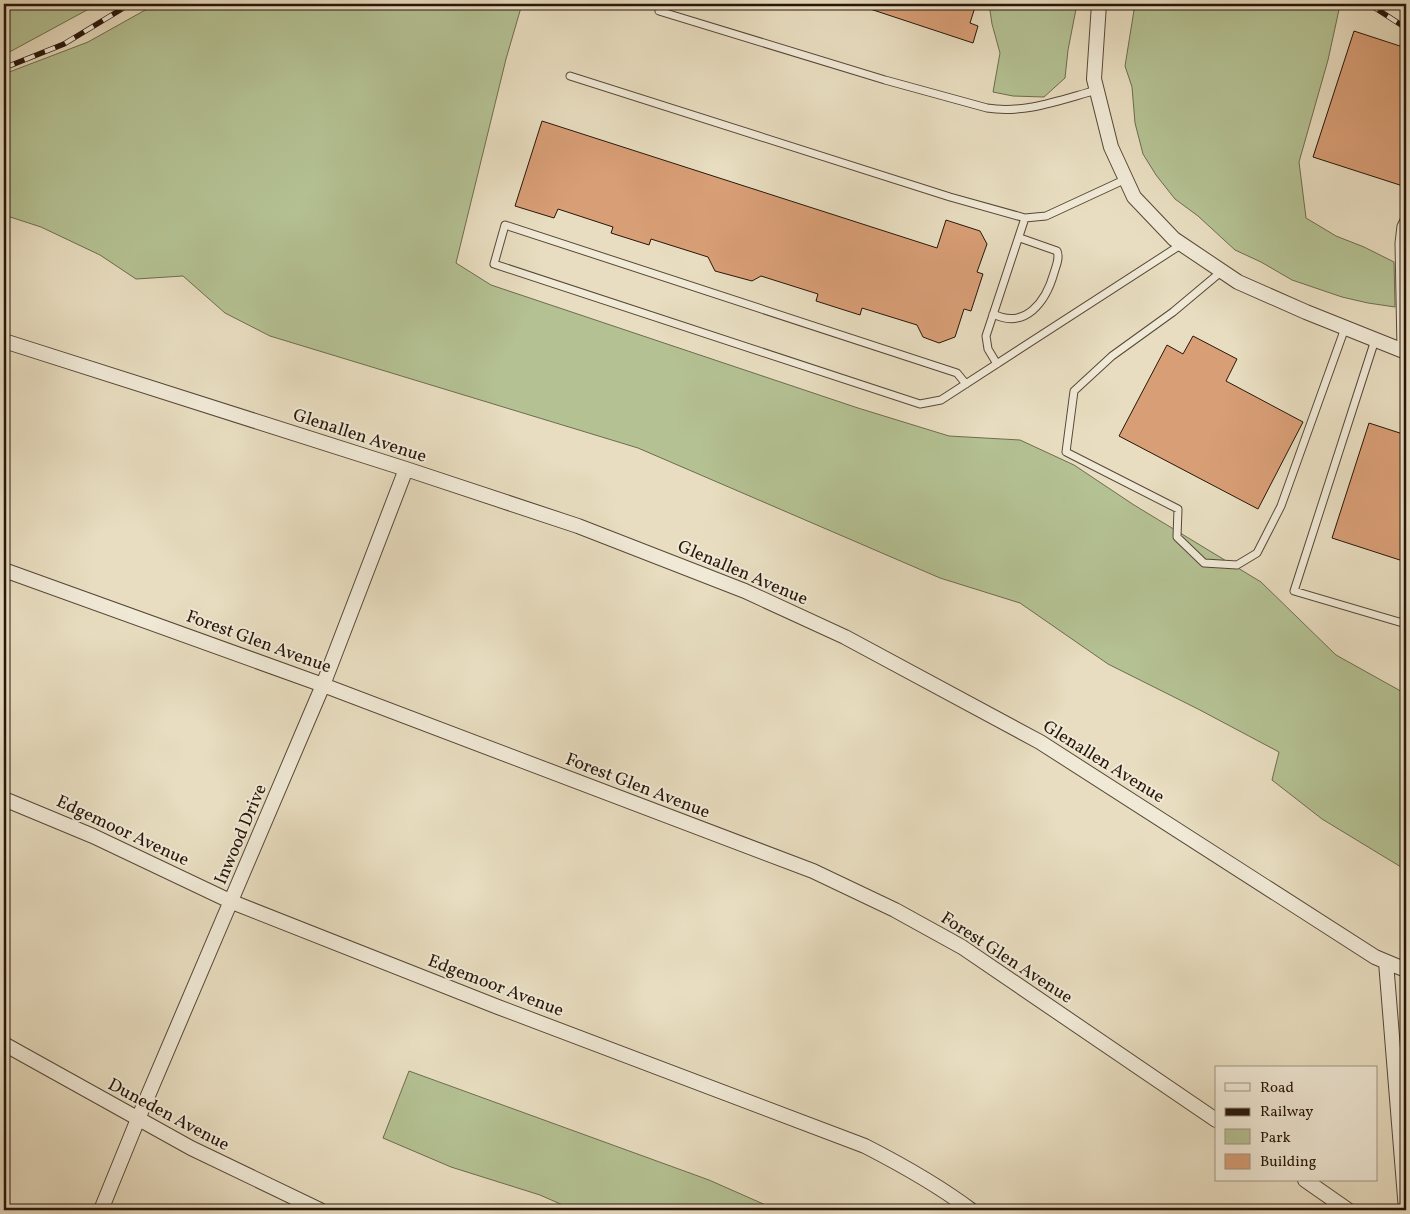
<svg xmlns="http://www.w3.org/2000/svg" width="1410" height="1214" font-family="Vollkorn,serif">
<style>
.green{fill:#b4c193;stroke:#6e6c4e}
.building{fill:#d89e76;stroke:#27160a}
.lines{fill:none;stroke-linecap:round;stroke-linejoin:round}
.service-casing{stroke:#574838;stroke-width:9}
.minor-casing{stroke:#574838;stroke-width:16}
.service{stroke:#f0e9d6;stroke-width:7}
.minor{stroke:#f0e9d6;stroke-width:14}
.rail-casing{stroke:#27160a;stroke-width:5.5}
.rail{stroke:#f0e9d6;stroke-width:4;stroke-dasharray:11;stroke-linecap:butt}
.labels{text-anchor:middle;stroke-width:4;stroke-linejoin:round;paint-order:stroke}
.street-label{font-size:18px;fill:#27160a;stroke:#f0e9d6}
</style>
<rect width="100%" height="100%" fill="#e8ddc0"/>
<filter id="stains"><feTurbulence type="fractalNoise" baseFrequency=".004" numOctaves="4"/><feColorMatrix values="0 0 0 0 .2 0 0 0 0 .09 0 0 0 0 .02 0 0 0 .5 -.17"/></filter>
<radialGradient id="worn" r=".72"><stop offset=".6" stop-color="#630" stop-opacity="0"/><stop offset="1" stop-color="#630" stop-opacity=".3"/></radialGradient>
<path class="green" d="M 4,4 L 98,4 L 4,55 Z
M 156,4 L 522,4 L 506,59 L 456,263 L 491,285 L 858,408 L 949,436 L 1020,440 L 1074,465 L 1134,505 L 1261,582 L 1336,655 L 1406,694 L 1406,870 L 1322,819 L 1272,780 L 1279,752 L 1198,709 L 1108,664 L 1020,603 L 940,578 L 638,448 L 270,336 L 225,313 L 183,276 L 136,279 L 100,255 L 41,227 L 4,215 L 4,74 L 88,42 Z
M 989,4 L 1077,4 L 1068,50 L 1065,78 L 1044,97 L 1013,96 L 993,92 L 1000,53 L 992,24 Z
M 1135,4 L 1340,5 L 1328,60 L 1299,162 L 1306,218 L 1336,236 L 1364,247 L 1394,262 L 1395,307 L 1368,303 L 1342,297 L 1292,280 L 1261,262 L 1235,250 L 1198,216 L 1175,199 L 1156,175 L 1143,154 L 1135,123 L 1132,87 L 1125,66 Z
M 409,1071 L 709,1180 L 777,1210 L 574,1210 L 540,1195 L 451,1167 L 383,1138 Z"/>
<path class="building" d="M 862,4 L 976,4 L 970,23 L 978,26 L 973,43 L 861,6 Z
M 1354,31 L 1406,48 L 1406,187 L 1313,157 Z
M 542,121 L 937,248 L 946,220 L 980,231 L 987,244 L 977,272 L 983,274 L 971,311 L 964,309 L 955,337 L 939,343 L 923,337 L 917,325 L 862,308 L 860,315 L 816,301 L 818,294 L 761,276 L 752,281 L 715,271 L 708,257 L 651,239 L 649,245 L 611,233 L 613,227 L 558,209 L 554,218 L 515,206 Z
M 1193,336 L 1237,359 L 1226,381 L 1303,422 L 1258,509 L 1119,436 L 1167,345 L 1183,354 Z
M 1369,423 L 1406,435 L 1406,562 L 1332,538 Z"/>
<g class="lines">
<g class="service-casing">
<path id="service" d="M 659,11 L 885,80 L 987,108 C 1025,114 1060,100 1097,90
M 570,76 L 950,197 L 1025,218 L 1046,216 L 1126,179
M 1222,271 L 1173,312 L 1112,356 L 1074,391 L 1066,452 L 1178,509 L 1177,537 L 1204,563 L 1237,565 L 1257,553 L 1281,506 L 1345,328
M 993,314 C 1026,330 1046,301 1054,273 C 1056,266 1060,258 1057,251 L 1020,238
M 1375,340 L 1294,591 L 1406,624
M 1401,350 L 1399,243 L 1401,226 L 1406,216
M 997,364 L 988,349 L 986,336 L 1025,218
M 966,384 L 957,373 L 505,225 L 494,264 L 920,404 L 941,400 L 1182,244"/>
</g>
<g class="minor-casing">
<path id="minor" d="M 1099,4 L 1094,79 L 1111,147 L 1134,197 L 1174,239 L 1238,282 L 1306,312 L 1406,352
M 4,341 L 406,469 L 578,526 L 745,591 L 845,637 L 1040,742 L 1375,957 L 1406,970
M 4,570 L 323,685 L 813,871 L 895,910 L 962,947 L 1216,1120
M 4,799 L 93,836 L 232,902 L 498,1007 L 865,1146 C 902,1165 938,1185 971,1210
M 1386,962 L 1406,1210
M 4,1044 L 191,1148 L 320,1210
M 1305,1180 L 1348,1210
M 101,1210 L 138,1119 L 323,685 L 406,469"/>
</g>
<use href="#service" class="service"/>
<use href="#minor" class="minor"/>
<g class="rail-casing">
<path id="rail" d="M 1369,4 L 1406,28
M 4,68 L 64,44 L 130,4"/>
</g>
<use href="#rail" class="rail"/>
</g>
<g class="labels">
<g class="street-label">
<text transform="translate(360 435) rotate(18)" y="6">Glenallen Avenue</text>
<text transform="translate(743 572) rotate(23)" y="6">Glenallen Avenue</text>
<text transform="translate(259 641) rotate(20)" y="6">Forest Glen Avenue</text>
<text transform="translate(1104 761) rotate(32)" y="6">Glenallen Avenue</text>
<text transform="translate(638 785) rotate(21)" y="6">Forest Glen Avenue</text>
<text transform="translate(123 830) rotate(25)" y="6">Edgemoor Avenue</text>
<text transform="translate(240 834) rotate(-67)" y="6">Inwood Drive</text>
<text transform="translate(1007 957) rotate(33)" y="6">Forest Glen Avenue</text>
<text transform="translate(496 985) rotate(21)" y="6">Edgemoor Avenue</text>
<text transform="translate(169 1114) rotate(28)" y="6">Duneden Avenue</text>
</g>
</g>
<rect width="1410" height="1214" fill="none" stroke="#e8ddc0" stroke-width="20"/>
<rect x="5" y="5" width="1400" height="1204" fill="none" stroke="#27160a" stroke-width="2.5"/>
<rect x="10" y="10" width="1390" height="1194" fill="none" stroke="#27160a"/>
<rect x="1215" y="1066" width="162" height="115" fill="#f0e9d6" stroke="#a09584"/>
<rect x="1225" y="1083" width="25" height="8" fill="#f0e9d6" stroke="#a09584"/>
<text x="1260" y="1092" font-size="15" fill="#27160a">Road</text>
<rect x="1225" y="1108" width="25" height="8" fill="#27160a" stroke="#a09584"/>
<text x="1260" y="1116" font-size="15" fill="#27160a">Railway</text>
<rect x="1225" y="1129" width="25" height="15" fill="#b4c193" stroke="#a09584"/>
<text x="1260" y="1142" font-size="15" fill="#27160a">Park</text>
<rect x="1225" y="1154" width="25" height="15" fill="#d89e76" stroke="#a09584"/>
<text x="1260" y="1166" font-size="15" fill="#27160a">Building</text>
<rect width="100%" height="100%" filter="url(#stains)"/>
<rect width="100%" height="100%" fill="url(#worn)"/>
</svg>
